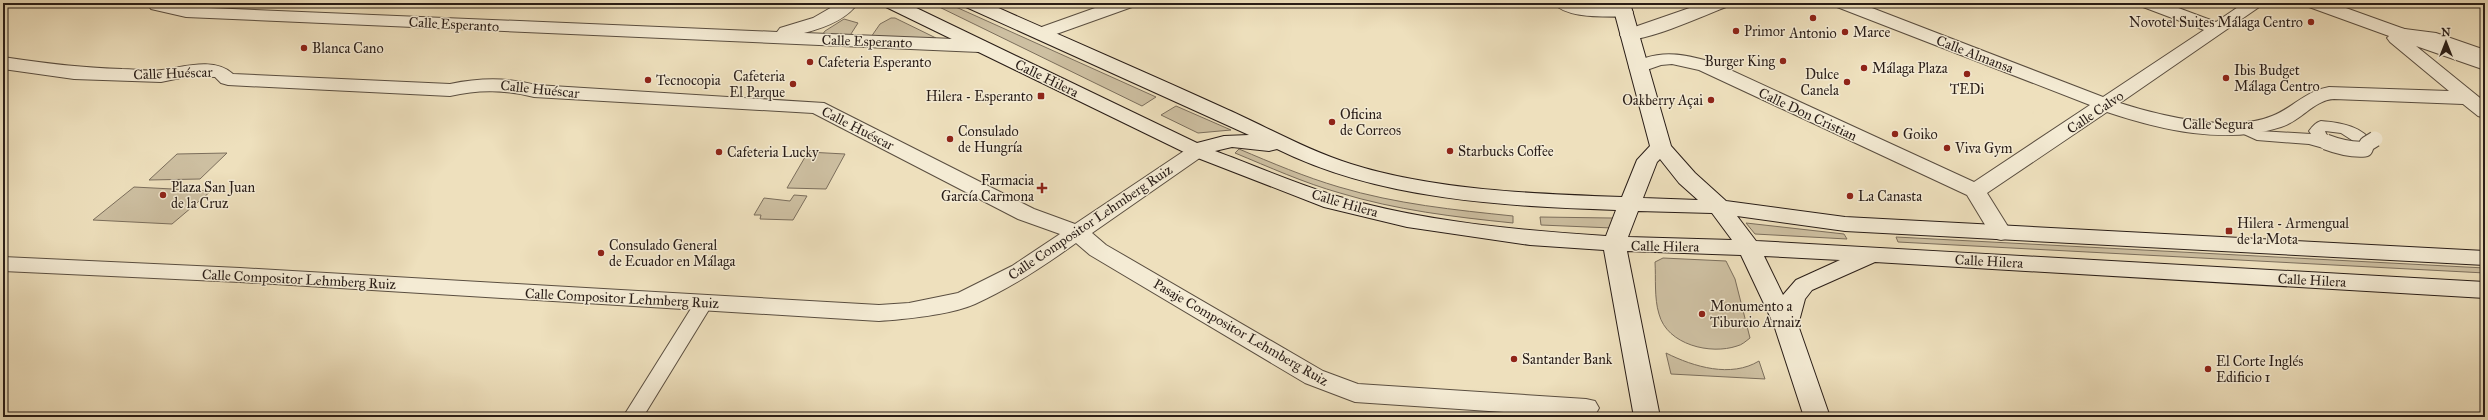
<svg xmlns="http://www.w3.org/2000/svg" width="2488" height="420" font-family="'IM FELL Great Primer',serif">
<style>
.green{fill:#cdbfa1;stroke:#7b6e5c}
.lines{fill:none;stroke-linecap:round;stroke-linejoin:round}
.lane-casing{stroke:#5a4e40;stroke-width:2}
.street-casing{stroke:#5a4e40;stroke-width:2}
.secondary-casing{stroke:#291d17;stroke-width:2}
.lane{fill:#f4ebd4;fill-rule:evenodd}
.street{fill:#f4ebd4;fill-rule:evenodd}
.secondary{fill:#f4ebd4;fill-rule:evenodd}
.lane-bridge-casing{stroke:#5a4e40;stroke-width:17;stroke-linecap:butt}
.lane-bridge{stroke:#f4ebd4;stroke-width:15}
.poi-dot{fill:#8f2418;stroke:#f4ebd4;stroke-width:1.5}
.labels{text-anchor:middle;stroke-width:3;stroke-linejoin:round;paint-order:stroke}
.poi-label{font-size:14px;fill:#291d17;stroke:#f4ebd4;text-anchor:start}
.street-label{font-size:14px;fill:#291d17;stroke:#f4ebd4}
</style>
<rect width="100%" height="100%" fill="#eee0bd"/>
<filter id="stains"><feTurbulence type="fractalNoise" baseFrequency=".005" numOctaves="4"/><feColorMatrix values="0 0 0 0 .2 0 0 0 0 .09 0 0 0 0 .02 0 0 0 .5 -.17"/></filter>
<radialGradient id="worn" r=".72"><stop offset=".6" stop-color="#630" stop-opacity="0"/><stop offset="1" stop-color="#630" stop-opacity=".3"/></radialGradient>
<path class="green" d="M 931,3 L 947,3 L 1156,97 L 1142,106 Z
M 891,18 L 895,18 L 936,38 L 871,37 L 880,24 Z
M 844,19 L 858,23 L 849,37 L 822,35 L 825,31 Z
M 1176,106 L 1231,130 L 1198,133 L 1161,115 Z
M 1239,149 C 1272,163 1305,177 1339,187 C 1396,204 1455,210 1513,216 L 1513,223 C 1454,217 1396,210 1340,193 C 1304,183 1269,167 1235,153 Z
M 808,152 L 845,154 L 826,189 L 787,188 Z
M 227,153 L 200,179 L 149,180 L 177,154 Z
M 134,187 L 211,191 L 172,224 L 93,220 Z
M 794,195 L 807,196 L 793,220 L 760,219 L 761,215 L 754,215 L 764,198 L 790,201 Z
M 1540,217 L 1611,218 L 1616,218 L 1612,228 L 1541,225 Z
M 1746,223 L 1844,234 L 1847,239 L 1755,234 Z
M 1896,237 L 2485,268 L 2485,273 L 1898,242 Z
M 1663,258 L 1726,261 L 1735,279 L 1750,338 C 1746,341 1742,345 1737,346 C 1711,355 1667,345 1659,314 C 1654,298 1656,278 1655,262 Z
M 1666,353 C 1694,367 1731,378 1759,361 L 1765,379 L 1671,374 Z"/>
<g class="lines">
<g class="lane-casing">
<path id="lane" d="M 2397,28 L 2436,33 L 2485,50 L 2485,59 L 2429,40 L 2392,35 L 2390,32 L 2392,29 Z
M 2321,121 C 2343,123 2362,126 2375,145 L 2371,152 L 2345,154 L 2309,144 L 2257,140 L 2235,130 L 2233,127 L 2241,122 L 2260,131 L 2311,134 L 2309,131 C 2313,126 2315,123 2321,121 ZM 2325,131 L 2341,133 L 2358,144 C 2346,144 2329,144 2325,131 Z
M 704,297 L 711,299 L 713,303 L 643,417 L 623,417 L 697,299 Z"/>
</g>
<g class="street-casing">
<path id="street" d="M 147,3 L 171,3 L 186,7 L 777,32 L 780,28 L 813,18 L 839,3 L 858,3 C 846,20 824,28 804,33 L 979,40 L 986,42 L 988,46 L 986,50 L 979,52 L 186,17 L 151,9 Z
M 1109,3 L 1135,3 L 1132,7 L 1048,37 L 1036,37 L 1033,33 L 1036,29 Z
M 1554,3 L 1624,7 L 1630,8 L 1633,12 L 1630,16 L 1624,17 C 1606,16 1566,19 1554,3 Z
M 1704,3 L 1729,3 L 1726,7 C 1705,15 1642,44 1623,39 L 1620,35 L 1623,31 Z
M 1834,3 L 1859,3 L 2103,97 L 2204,30 L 2143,7 L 2140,3 L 2165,3 L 2216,22 L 2244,3 L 2265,3 L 2120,103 C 2160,116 2232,133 2272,116 C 2293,108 2305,91 2329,87 L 2449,91 L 2390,42 L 2387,38 L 2389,36 L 2309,7 L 2306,3 L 2332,3 L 2485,58 L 2485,70 L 2416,46 L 2485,102 L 2485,118 L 2478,116 L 2463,104 L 2334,99 C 2314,100 2301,121 2281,127 C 2225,145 2161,130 2107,112 L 1987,193 L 2012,233 L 2009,238 L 2001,240 L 1993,238 L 1967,195 L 1699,70 L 1672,64 L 1661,65 L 1638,73 L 1631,71 L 1629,67 C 1632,62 1638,60 1645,58 C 1669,50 1689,56 1713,62 L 1974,182 L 2090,105 L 1837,7 Z
M 3,57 C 43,63 82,68 122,69 C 135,69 149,72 162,70 C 184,67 214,57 233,74 L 450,84 C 479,78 507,77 536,85 L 824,103 L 1034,209 L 1075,224 L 1190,147 L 1197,145 L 1204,147 L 1207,151 L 1204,155 L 1092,233 L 1106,245 L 1323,371 L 1358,384 L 1586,399 L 1595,401 L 1599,408 L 1595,415 L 1579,417 L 1355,402 L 1305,383 L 1090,255 L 1076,243 C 1044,266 1011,288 975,304 C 950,315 906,319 879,321 L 240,282 L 3,271 L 3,257 L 240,268 L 879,305 L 909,303 L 958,293 L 1012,266 L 1060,234 L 1018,219 L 813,113 L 534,97 C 505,90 480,89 450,96 L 228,85 L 221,83 L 215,77 L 190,76 L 161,82 L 74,79 L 3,69 Z"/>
</g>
<g class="secondary-casing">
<path id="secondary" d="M 883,3 L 906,3 L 1197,143 L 1224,136 L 1249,135 L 966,7 L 963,3 L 987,3 C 1066,38 1145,72 1224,108 C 1267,127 1307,150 1351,164 C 1433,190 1535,194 1622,197 L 1637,160 L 1650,146 L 1612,3 L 1630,3 L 1671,146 L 1695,173 L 1726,201 L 1845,217 L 2485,251 L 2485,265 L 1845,231 L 1737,216 L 1756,241 L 2485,282 L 2485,298 L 1875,262 L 1812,290 L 1805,299 L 1798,325 L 1830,417 L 1804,417 L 1774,325 L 1741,255 L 1627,251 L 1660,417 L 1634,417 L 1604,250 L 1530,245 L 1407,227 L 1324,207 L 1190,155 L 886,7 ZM 1232,147 L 1269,151 L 1277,149 C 1380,200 1503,206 1616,210 L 1606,236 C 1517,230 1426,222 1340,197 C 1298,185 1256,166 1215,151 ZM 1660,159 L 1679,183 L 1698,200 L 1643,198 L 1657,162 ZM 1638,211 L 1712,213 L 1732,240 L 1628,237 ZM 1764,256 L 1840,260 L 1796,280 L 1783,295 Z"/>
</g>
<use href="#lane" class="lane"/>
<use href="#street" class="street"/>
<use href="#secondary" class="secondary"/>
<g class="lane-bridge-casing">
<path id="lane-bridge" d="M 2326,142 C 2339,147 2351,150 2365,149 L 2367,144 L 2375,139"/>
</g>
<use href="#lane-bridge" class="lane-bridge"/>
</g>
<g class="poi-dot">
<circle cx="1813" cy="18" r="4"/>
<circle cx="2311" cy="22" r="4"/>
<circle cx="1736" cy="31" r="4"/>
<circle cx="1845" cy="32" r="4"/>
<circle cx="304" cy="48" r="4"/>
<circle cx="1783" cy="61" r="4"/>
<circle cx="810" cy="62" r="4"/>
<circle cx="1864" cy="68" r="4"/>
<circle cx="1967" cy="74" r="4"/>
<circle cx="2226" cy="78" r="4"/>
<circle cx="648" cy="80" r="4"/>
<circle cx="1847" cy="82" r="4"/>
<circle cx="793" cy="84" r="4"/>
<rect x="1037" y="92" width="8" height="8" rx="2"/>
<circle cx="1711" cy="100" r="4"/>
<circle cx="1332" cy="122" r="4"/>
<circle cx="1895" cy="134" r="4"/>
<circle cx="950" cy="139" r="4"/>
<circle cx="1947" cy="148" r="4"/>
<circle cx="1450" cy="151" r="4"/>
<circle cx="719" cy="152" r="4"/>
<path d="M1040 182h4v4h4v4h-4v4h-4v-4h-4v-4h4z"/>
<circle cx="163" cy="195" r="4"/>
<circle cx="1850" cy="196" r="4"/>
<rect x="2225" y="227" width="8" height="8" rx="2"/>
<circle cx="601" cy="253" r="4"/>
<circle cx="1702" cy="314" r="4"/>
<circle cx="1514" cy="359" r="4"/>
<circle cx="2208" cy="369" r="4"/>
</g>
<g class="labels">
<g class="poi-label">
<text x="2303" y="27" text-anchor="end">Novotel Suites Málaga Centro</text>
<text x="1744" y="36">Primor</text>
<text x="1853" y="37">Marce</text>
<text x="1813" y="38" text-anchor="middle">Antonio</text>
<text x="312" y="53">Blanca Cano</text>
<text x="1775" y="66" text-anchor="end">Burger King</text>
<text x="818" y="67">Cafeteria Esperanto</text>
<text x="1872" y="73">Málaga Plaza</text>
<text x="2234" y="75">Ibis Budget<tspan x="2234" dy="16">Málaga Centro</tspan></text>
<text x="1839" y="79" text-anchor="end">Dulce<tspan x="1839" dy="16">Canela</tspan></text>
<text x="785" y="81" text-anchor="end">Cafeteria<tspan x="785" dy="16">El Parque</tspan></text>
<text x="656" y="85">Tecnocopia</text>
<text x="1967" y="94" text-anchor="middle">TEDi</text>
<text x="1033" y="101" text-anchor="end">Hilera - Esperanto</text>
<text x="1703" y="105" text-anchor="end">Oakberry Açai</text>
<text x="1340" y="119">Oficina<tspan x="1340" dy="16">de Correos</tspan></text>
<text x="958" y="136">Consulado<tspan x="958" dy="16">de Hungría</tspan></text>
<text x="1903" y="139">Goiko</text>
<text x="1955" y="153">Viva Gym</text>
<text x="1458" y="156">Starbucks Coffee</text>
<text x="727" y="157">Cafeteria Lucky</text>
<text x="1034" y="185" text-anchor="end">Farmacia<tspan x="1034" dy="16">García Carmona</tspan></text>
<text x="171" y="192">Plaza San Juan<tspan x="171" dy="16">de la Cruz</tspan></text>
<text x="1858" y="201">La Canasta</text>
<text x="2237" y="228">Hilera - Armengual<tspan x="2237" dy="16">de la Mota</tspan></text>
<text x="609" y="250">Consulado General<tspan x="609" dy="16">de Ecuador en Málaga</tspan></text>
<text x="1710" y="311">Monumento a<tspan x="1710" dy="16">Tiburcio Arnaiz</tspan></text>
<text x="1522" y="364">Santander Bank</text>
<text x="2216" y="366">El Corte Inglés<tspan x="2216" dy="16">Edificio 1</tspan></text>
</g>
<g class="street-label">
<text transform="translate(454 24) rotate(3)" y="5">Calle Esperanto</text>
<text transform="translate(867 41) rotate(2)" y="5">Calle Esperanto</text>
<text transform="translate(1975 54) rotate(21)" y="5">Calle Almansa</text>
<text transform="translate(173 73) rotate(-2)" y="5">Calle Huéscar</text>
<text transform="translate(1047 78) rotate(26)" y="5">Calle Hilera</text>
<text transform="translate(540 89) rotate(6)" y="5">Calle Huéscar</text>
<text transform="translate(2095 112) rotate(-34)" y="5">Calle Calvo</text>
<text transform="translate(1808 114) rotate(25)" y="5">Calle Don Cristian</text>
<text x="2218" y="129">Calle Segura</text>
<text transform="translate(858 128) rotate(27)" y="5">Calle Huéscar</text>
<text transform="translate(1345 203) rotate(16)" y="5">Calle Hilera</text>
<text transform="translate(1090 222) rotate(-34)" y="5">Calle Compositor Lehmberg Ruiz</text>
<text transform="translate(1665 246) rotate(1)" y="5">Calle Hilera</text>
<text transform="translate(1989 261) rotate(3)" y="5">Calle Hilera</text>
<text transform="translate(299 279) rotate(3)" y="5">Calle Compositor Lehmberg Ruiz</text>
<text transform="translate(2312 280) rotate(3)" y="5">Calle Hilera</text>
<text transform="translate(622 298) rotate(3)" y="5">Calle Compositor Lehmberg Ruiz</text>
<text transform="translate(1241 332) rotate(30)" y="5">Pasaje Compositor Lehmberg Ruiz</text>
</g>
</g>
<rect width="2488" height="420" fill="none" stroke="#eee0bd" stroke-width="16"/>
<rect x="4" y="4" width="2480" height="412" fill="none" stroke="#291d17" stroke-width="2"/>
<rect x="8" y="8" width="2472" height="404" fill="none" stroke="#291d17"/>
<g transform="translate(2446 42)" stroke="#f4ebd4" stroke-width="3" paint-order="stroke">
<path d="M0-3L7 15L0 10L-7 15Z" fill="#291d17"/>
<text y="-6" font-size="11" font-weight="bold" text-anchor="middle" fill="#291d17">N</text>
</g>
<rect width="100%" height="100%" filter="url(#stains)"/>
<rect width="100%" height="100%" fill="url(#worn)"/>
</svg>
